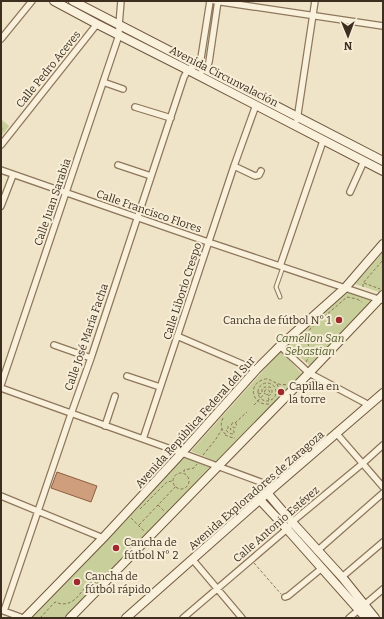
<svg xmlns="http://www.w3.org/2000/svg" width="384" height="619" font-family="Bitter,serif">
<style>
.green{fill:#c9cf9b}
.building{fill:#cf9f7d;stroke:#8d5f41}
.lines{fill:none;stroke-linecap:round;stroke-linejoin:round}
.lane-casing{stroke:#8d765c;stroke-width:5}
.street-casing{stroke:#8d765c;stroke-width:8}
.secondary-casing{stroke:#6f573f;stroke-width:10}
.path{stroke:#8d765c;stroke-width:1;stroke-dasharray:3 2;stroke-linecap:butt}
.lane{stroke:#faf1dc;stroke-width:3}
.street{stroke:#faf1dc;stroke-width:5.5}
.secondary{stroke:#faf1dc;stroke-width:8}
.poi-dot{fill:#9e2a2b;stroke:#f7eed8;stroke-width:1.5}
.labels{text-anchor:middle;stroke-width:4;stroke-linejoin:round;paint-order:stroke}
.street-label{font-size:11px;fill:#3d2e20;stroke:#f7eed8}
.poi-label{font-size:11px;fill:#3d2e20;stroke:#f7eed8;text-anchor:start}
.park-label{font-size:11px;font-style:italic;fill:#4d5a26;stroke:#f7eed8}
</style>
<rect width="100%" height="100%" fill="#f0e4c8"/>
<path class="green" d="M 1,119 L 9,126 L 1,137 Z
M 383,252 L 383,292 L 382,293 L 355,284 Z
M 348,291 L 375,301 L 350,325 L 310,366 L 287,345 Z
M 281,351 L 302,374 L 217,462 L 191,451 Z
M 184,455 L 213,467 L 66,618 L 28,618 Z"/>
<path class="building" d="M 57,472 L 97,486 L 91,502 L 51,488 Z"/>
<g class="lines">
<g class="lane-casing">
<path id="lane" d="M 280,297 L 276,287 L 283,267"/>
</g>
<g class="street-casing">
<path id="street" d="M 215,1 L 383,26
M 1,39 L 32,1
M 202,71 L 207,67 L 209,62 L 218,1
M 103,82 L 123,89
M 135,107 L 171,118
M 297,120 L 315,1
M 1,145 L 97,24
M 118,165 L 151,176
M 234,166 L 255,176 L 259,175 L 261,171
M 1,170 L 208,242 L 381,300
M 350,192 L 364,161
M 1,206 L 13,175
M 280,266 L 323,141
M 177,336 L 256,370
M 54,345 L 91,358
M 280,346 L 309,373 L 369,405
M 127,376 L 160,387
M 1,385 L 119,35 L 119,25 L 121,1
M 1,388 L 182,453 L 274,487
M 105,426 L 115,396
M 337,434 L 383,487
M 143,439 L 234,166 L 256,105
M 1,496 L 103,538
M 317,551 L 383,493
M 193,560 L 242,618
M 342,577 L 383,542
M 285,597 L 288,596 L 322,568
M 1,610 L 23,618
M 4,611 L 71,414 L 91,358 L 184,77 C 186,74 186,72 188,70 C 193,65 197,67 201,58 L 210,1
M 183,618 L 287,529 L 292,522 L 362,464 L 383,445
M 349,618 L 383,589"/>
</g>
<g class="secondary-casing">
<path id="secondary" d="M 54,1 L 97,24 L 188,70 L 383,171
M 73,1 L 383,161
M 268,494 L 292,522 L 342,577 L 375,618
M 260,500 L 287,529 L 366,618
M 25,618 L 103,538 L 178,457 L 256,370 L 280,346 L 345,288 L 383,244
M 70,618 L 309,373 L 383,295
M 126,618 L 274,487 L 383,393"/>
</g>
<path class="path" d="M 1,122 L 2,130 L 1,131
M 364,283 L 380,289
M 363,287 L 363,283 L 383,260
M 357,299 L 362,302
M 311,342 L 308,342 L 308,337 L 310,329 L 347,297 L 357,299
M 308,343 L 309,349 L 313,350
M 306,362 L 309,356 L 309,349
M258 392a9 9 0 1 1 18 0a9 9 0 1 1-18 0Z
M 277,384 L 279,389 L 279,392
M264.5 392a2.5 2.5 0 1 1 5 0a2.5 2.5 0 1 1-5 0Z
M 258,394 L 262,393 L 262,389 L 265,387 L 270,387 C 273,390 273,394 268,396 L 269,400
M 269,404 C 253,406 247,386 262,380 C 268,377 271,381 276,383 C 280,385 285,385 289,384
M 254,405 L 265,393
M 223,418 C 220,424 221,429 225,434 L 227,432
M231.5 425a2.5 2.5 0 1 1 5 0a2.5 2.5 0 1 1-5 0Z
M 235,423 L 247,412
M 228,426 L 228,428 L 226,430 C 228,433 231,434 234,434 L 234,431 L 230,429 L 232,427
M 225,435 L 230,437 L 235,438
M 203,455 L 216,439 L 222,429
M 184,472 L 184,470 L 194,468 L 197,464
M173 481a8 8 0 1 1 16 0a8 8 0 1 1-16 0Z
M 158,505 L 164,511 L 165,510
M 140,509 L 167,482 L 172,481
M 131,518 L 145,532
M 139,525 L 177,485
M 254,563 L 281,594
M 40,618 L 55,602 C 72,609 79,595 88,583 L 96,582"/>
<use href="#lane" class="lane"/>
<use href="#street" class="street"/>
<use href="#secondary" class="secondary"/>
</g>
<g class="poi-dot">
<circle cx="339" cy="320" r="4"/>
<circle cx="281" cy="392" r="4"/>
<circle cx="116" cy="548" r="4"/>
<circle cx="77" cy="582" r="4"/>
</g>
<g class="labels">
<g class="street-label">
<text transform="translate(48 69) rotate(-51)" y="4">Calle Pedro Aceves</text>
<text transform="translate(224 76) rotate(27)" y="4">Avenida Circunvalación</text>
<text transform="translate(52 202) rotate(-71)" y="4">Calle Juan Sarabia</text>
<text transform="translate(149 211) rotate(19)" y="4">Calle Francisco Flores</text>
<text transform="translate(182 291) rotate(-72)" y="4">Calle Liborio Crespo</text>
<text transform="translate(86 337) rotate(-71)" y="4">Calle José María Facha</text>
<text transform="translate(195 422) rotate(-48)" y="4">Avenida República Federal del Sur</text>
<text transform="translate(256 490) rotate(-41)" y="4">Avenida Exploradores de Zaragoza</text>
<text transform="translate(276 524) rotate(-41)" y="4">Calle Antonio Estévez</text>
</g>
<g class="poi-label">
<text x="331" y="324" text-anchor="end">Cancha de fútbol N° 1</text>
<text x="289" y="390">Capilla en<tspan x="289" dy="13">la torre</tspan></text>
<text x="124" y="546">Cancha de<tspan x="124" dy="13">fútbol N° 2</tspan></text>
<text x="85" y="580">Cancha de<tspan x="85" dy="13">fútbol rápido</tspan></text>
</g>
<g class="park-label">
<text x="310" y="342">Camellon San<tspan x="310" dy="13">Sebastian</tspan></text>
</g>
</g>
<rect width="384" height="619" fill="none" stroke="#3d2e20" stroke-width="4"/>
<g transform="translate(348 36) rotate(179)" stroke="#f7eed8" stroke-width="3" paint-order="stroke">
<path d="M0-3L7 15L0 10L-7 15Z" fill="#3d2e20"/>
<text y="-6" font-size="11" font-weight="bold" text-anchor="middle" fill="#3d2e20">N</text>
</g>
</svg>
